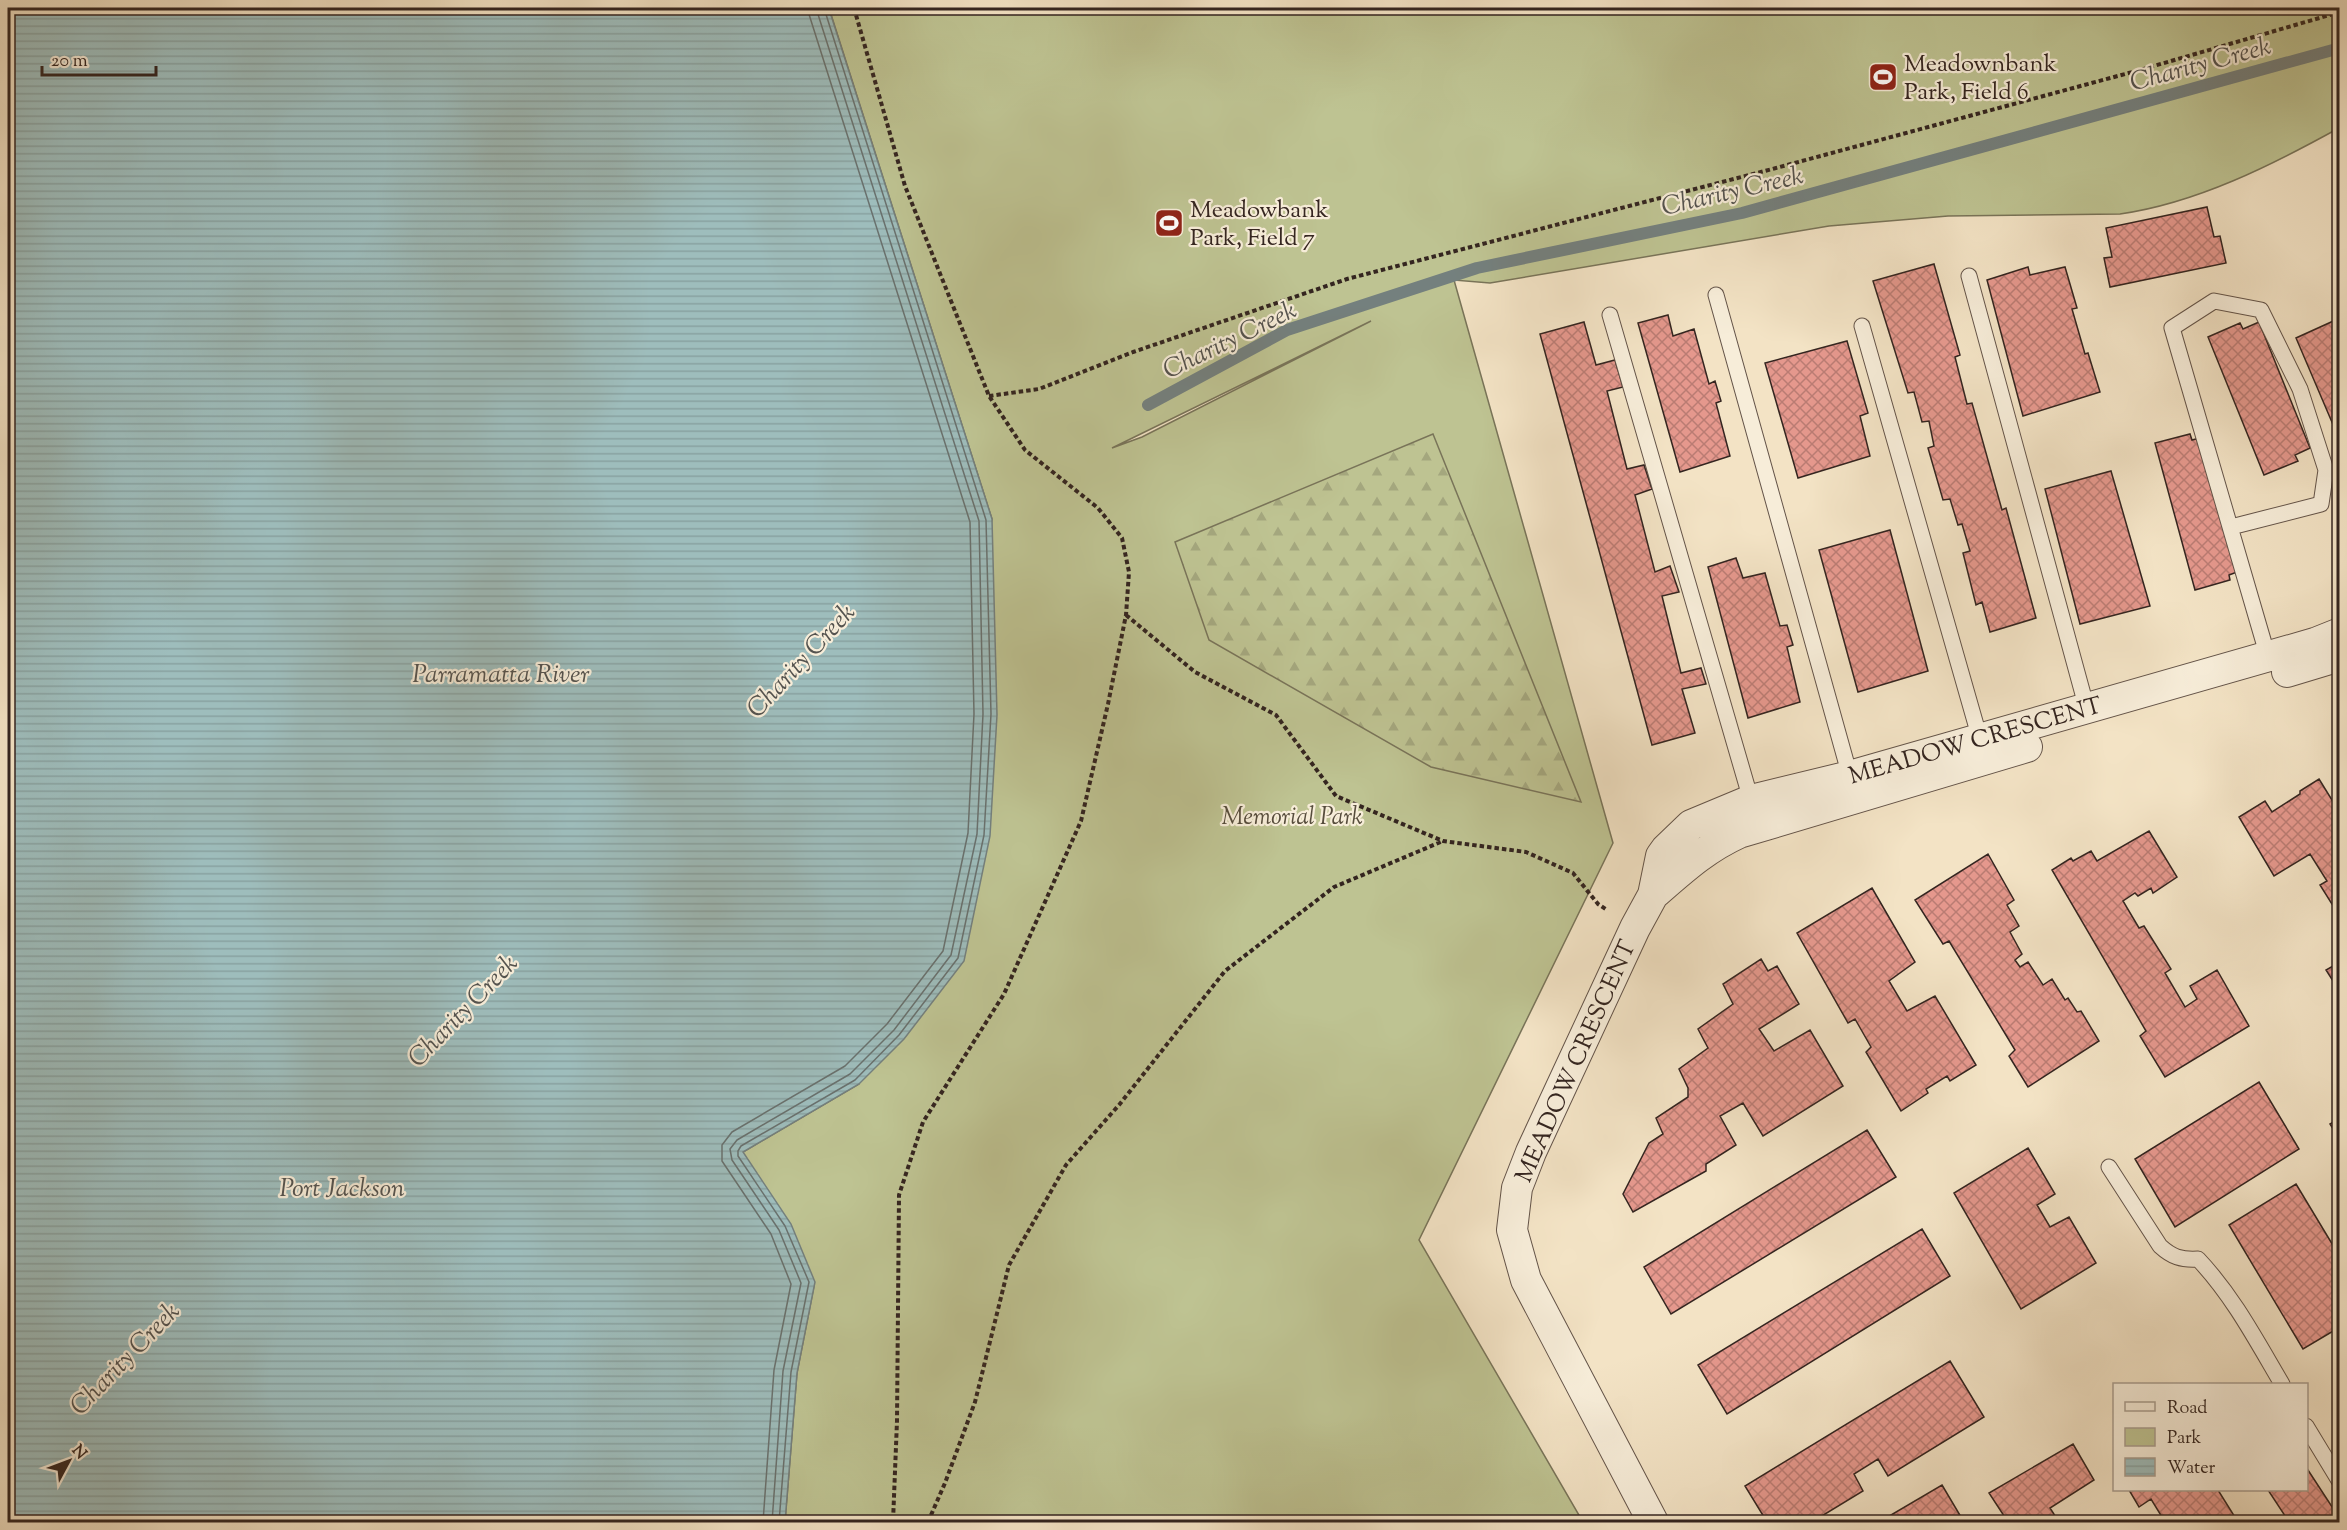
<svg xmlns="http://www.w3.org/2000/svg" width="2347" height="1530" font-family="'Sorts Mill Goudy',serif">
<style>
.green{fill:#bec392;stroke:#797459;stroke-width:1.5;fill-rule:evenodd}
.forest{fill:url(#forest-firs);stroke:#797459;stroke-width:1.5}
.water{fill:url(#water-rules);stroke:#74807e;stroke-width:1.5}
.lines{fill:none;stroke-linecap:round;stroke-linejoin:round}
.shore{stroke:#69716e;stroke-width:1.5}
.stream{stroke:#74807e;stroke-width:12}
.ferry{stroke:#54534f;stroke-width:1.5;stroke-dasharray:8 6;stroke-linecap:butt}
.building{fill:url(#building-cross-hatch);stroke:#342520;stroke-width:1.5}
.lane-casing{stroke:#645449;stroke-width:17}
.street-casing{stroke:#645449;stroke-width:32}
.path{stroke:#342520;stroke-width:4;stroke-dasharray:4.5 3;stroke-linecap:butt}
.lane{stroke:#f7edd9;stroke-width:15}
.street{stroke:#f7edd9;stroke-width:30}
.labels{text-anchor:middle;stroke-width:4.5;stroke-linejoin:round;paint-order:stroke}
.poi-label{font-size:24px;fill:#342520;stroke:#f7edd9;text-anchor:start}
.street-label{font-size:24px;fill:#342520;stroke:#f7edd9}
.park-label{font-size:24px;font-style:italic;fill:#564c3c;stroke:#f7edd9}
.water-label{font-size:26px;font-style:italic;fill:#54534f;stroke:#f7edd9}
</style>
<defs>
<pattern id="forest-firs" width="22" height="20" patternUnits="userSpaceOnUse" patternTransform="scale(1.5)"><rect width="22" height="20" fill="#bec392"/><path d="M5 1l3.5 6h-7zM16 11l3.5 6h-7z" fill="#a4a77e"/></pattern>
<pattern id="water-rules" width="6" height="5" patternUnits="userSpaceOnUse" patternTransform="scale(1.5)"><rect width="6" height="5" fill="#9ebdbc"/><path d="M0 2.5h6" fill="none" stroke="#89a2a1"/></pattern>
<pattern id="building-cross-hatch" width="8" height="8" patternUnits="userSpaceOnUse" patternTransform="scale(1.5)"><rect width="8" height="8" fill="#e5988d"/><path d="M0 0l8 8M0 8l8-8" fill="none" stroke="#ba7c73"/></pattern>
</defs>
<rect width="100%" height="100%" fill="#f3e3c5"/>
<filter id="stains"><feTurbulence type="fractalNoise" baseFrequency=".00333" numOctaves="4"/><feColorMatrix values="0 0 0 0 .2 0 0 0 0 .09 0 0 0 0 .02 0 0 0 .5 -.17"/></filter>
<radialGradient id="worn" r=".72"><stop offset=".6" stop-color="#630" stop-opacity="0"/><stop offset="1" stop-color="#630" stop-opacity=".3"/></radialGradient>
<path class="green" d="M 829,8 L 2339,8 L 2339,128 C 2272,165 2197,203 2120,214 L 1948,216 L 1829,226 L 1490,283 L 1454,280 L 1613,843 L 1419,1240 L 1583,1522 L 785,1522 L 797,1373 L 814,1286 L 695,1172 L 743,1152 L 859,1084 L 992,519 ZM 1371,321 L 1142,437 L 1112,448 Z"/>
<path class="forest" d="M 1433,434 L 1581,802 L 1431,767 L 1209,640 L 1175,542 Z"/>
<path class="water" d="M 8,8 L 829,9 L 992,519 L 997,715 L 990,836 L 964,961 L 904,1039 L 859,1084 L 743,1152 L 791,1224 L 815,1282 L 797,1373 L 785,1522 L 8,1522 Z"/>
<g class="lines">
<path class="shore" d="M 763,1522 L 774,1370 L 791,1284 L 771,1234 L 722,1161 L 722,1145 L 732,1132 L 845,1066 L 887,1024 L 943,951 L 968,833 L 974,714 L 970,522 L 807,8
M 772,1522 L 783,1371 L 801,1283 L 779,1230 L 732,1160 L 730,1149 L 737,1140 L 850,1074 L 894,1030 L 951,955 L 977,834 L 983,714 L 979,521 L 816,8
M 779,1522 L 791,1372 L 809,1282 L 785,1226 L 738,1156 L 738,1151 L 741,1146 L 855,1080 L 899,1035 L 958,958 L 984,835 L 991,714 L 986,520 L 824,8"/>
<path class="stream" d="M 1148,405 L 1287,330 L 1477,268 L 1742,213 L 2340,48"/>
<path class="ferry" d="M 8,1504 L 22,1522"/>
</g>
<path class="building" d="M 2207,207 L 2214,237 L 2220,236 L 2226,263 L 2110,287 L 2104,258 L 2112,257 L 2106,228 Z
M 1934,264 L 1960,355 L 1955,357 L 1967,404 L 1972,403 L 2002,510 L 2006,508 L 2036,618 L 1990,632 L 1982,602 L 1976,605 L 1963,553 L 1970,551 L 1962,524 L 1958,525 L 1950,499 L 1943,500 L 1928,448 L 1934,446 L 1929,421 L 1922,422 L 1914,392 L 1908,393 L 1873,281 Z
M 2028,267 L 2030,275 L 2065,267 L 2077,308 L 2072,309 L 2085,354 L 2088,353 L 2100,392 L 2023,416 L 1987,280 Z
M 1668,315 L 1673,336 L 1694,329 L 1709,384 L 1715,381 L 1721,401 L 1716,403 L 1730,456 L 1680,472 L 1638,323 Z
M 2340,318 L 2340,441 L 2296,338 Z
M 1584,322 L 1596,365 L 1615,360 L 1623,387 L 1607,391 L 1627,469 L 1644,465 L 1652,489 L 1635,495 L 1655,572 L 1670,566 L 1679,592 L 1662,596 L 1681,673 L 1701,668 L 1706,684 L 1682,689 L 1695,733 L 1652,745 L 1540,334 Z
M 2259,322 L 2310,448 L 2295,455 L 2298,461 L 2264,475 L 2208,337 L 2240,323 L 2243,329 Z
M 1847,341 L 1868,413 L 1860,416 L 1870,456 L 1798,478 L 1765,363 Z
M 2190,434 L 2192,440 L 2208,436 L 2245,569 L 2229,575 L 2230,580 L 2195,590 L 2155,443 Z
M 2111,471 L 2150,606 L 2080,624 L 2045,489 Z
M 1890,530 L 1928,671 L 1858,692 L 1819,550 Z
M 1736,558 L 1743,578 L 1765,573 L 1780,626 L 1787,625 L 1793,645 L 1787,647 L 1800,702 L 1748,718 L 1708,567 Z
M 2319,779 L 2340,813 L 2340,917 L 2320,885 L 2327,881 L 2310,854 L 2274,876 L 2239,817 L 2265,801 L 2272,812 L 2300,794 L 2300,791 Z
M 2149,831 L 2177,877 L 2153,893 L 2151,888 L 2138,896 L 2135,893 L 2123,901 L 2139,928 L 2144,926 L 2171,969 L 2165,973 L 2185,1007 L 2197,999 L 2190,986 L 2217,970 L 2249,1026 L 2165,1077 L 2140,1036 L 2146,1031 L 2052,870 L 2071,858 L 2073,861 L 2091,851 L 2097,861 Z
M 1988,854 L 2014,900 L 2007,905 L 2019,926 L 2010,932 L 2022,954 L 2015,960 L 2020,967 L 2028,962 L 2043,985 L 2052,979 L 2065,1000 L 2068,998 L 2077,1012 L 2081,1011 L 2099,1041 L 2028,1087 L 2009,1056 L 2015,1050 L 1949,941 L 1943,944 L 1915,900 Z
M 1872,888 L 1915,962 L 1889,981 L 1907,1011 L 1935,996 L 1976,1065 L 1950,1081 L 1947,1076 L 1926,1089 L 1928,1093 L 1901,1111 L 1866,1052 L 1871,1047 L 1855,1019 L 1848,1023 L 1797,933 Z
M 1761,959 L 1768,971 L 1777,966 L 1799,1004 L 1759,1029 L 1774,1051 L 1810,1030 L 1843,1086 L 1763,1136 L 1743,1103 L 1720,1116 L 1736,1145 L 1706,1164 L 1706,1171 L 1633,1212 L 1623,1194 L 1649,1143 L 1663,1134 L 1656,1118 L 1688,1097 L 1688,1088 L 1679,1069 L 1708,1048 L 1698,1029 L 1733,1004 L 1723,984 Z
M 2340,962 L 2340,992 L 2326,970 Z
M 2259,1082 L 2299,1149 L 2175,1227 L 2135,1159 Z
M 2340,1118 L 2340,1140 L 2330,1124 Z
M 1867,1130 L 1896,1177 L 1671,1314 L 1644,1267 Z
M 2028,1148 L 2055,1194 L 2037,1205 L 2050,1227 L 2069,1217 L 2096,1263 L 2021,1309 L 1954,1193 Z
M 2296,1184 L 2340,1257 L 2340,1327 L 2303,1349 L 2229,1225 Z
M 1922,1229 L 1950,1276 L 1727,1414 L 1698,1365 Z
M 1950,1361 L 1984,1417 L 1888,1476 L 1878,1459 L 1854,1474 L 1863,1491 L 1812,1522 L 1767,1522 L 1745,1486 Z
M 2073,1444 L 2094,1480 L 2050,1508 L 2059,1522 L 2008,1522 L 1989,1493 Z
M 2306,1467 L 2340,1519 L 2340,1522 L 2289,1522 L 2268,1490 L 2306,1490 Z
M 1942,1485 L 1964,1522 L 1879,1522 Z
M 2129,1490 L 2218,1490 L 2238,1522 L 2165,1522 L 2151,1499 L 2139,1507 Z"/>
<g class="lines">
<g class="lane-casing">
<path id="lane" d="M 1969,276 L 2087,709
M 1716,295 L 1850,776
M 1610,315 L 1751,800
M 1862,326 L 1980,739
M 2231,527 L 2321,504 L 2326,470 L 2300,389 L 2261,310 L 2214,301 L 2172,328 L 2268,657
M 2109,1167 L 2160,1246 C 2172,1257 2181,1260 2198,1259 C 2233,1296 2256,1340 2282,1384
M 2306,1426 L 2340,1482"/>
</g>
<g class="street-casing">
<path id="street" d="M 2287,672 L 2340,656
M 1653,895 C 1682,870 1704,849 1739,833 L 2027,747
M 1653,1522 L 1526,1280 L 1512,1230 L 1517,1188 L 1531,1152 L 1635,928 L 1653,895 L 1661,856 L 1666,849 L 1691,825 L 1751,800 L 1850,776 L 2315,643 L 2340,633"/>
</g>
<path class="path" d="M 854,8 L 905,186 L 989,396 L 1025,450 L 1098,508 L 1122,538 L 1129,572 L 1126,615 L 1108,704 L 1081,821 L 1004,994 L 923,1122 L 899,1195 L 897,1421 L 893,1522
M 989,396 L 1039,389 L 1133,352 L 1347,279 L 1776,168 L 2140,70 L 2340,12
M 1126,615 L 1195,672 L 1276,715 L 1336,796 L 1443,841 L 1526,852 L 1573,873 L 1598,904 L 1607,910
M 928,1522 L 945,1483 L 975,1402 L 1009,1265 L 1066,1165 L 1119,1105 L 1225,971 L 1334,887 L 1443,841"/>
<use href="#lane" class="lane"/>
<use href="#street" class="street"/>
</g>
<defs>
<g id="stadium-square" transform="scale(1.5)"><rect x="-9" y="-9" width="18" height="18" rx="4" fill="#8f2418" stroke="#f7edd9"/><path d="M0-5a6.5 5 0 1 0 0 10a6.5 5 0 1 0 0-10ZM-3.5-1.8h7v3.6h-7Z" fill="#fff"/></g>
</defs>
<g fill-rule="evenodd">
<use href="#stadium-square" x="1883" y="77"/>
<use href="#stadium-square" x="1169" y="223"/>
</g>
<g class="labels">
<g class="poi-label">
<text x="1904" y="71">Meadownbank<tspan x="1904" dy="28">Park, Field 6</tspan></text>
<text x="1190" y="217">Meadowbank<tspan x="1190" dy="28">Park, Field 7</tspan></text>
</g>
<g class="street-label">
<text transform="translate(1975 740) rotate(-16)" y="8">MEADOW CRESCENT</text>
<text transform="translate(1575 1061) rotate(-66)" y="8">MEADOW CRESCENT</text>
</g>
<g class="park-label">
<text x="1292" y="824">Memorial Park</text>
</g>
<g class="water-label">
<text transform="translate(2200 63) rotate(-15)" y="9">Charity Creek</text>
<text transform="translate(1732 190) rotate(-13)" y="9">Charity Creek</text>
<text transform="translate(1229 339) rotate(-26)" y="9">Charity Creek</text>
<text transform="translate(800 660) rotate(-47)" y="9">Charity Creek</text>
<text x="501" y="682">Parramatta River</text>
<text transform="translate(462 1010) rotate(-46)" y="9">Charity Creek</text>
<text x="342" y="1196">Port Jackson</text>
<text transform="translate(124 1358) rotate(-46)" y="9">Charity Creek</text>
</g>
</g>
<rect width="2347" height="1530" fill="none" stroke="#f3e3c5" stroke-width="30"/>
<rect x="9" y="9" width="2329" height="1512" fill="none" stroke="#342520" stroke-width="3"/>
<rect x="15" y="15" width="2317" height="1500" fill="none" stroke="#342520" stroke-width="1.5"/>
<rect x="2113" y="1383" width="195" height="108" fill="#f7edd9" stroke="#a99d8f" stroke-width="1.5"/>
<rect x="2125" y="1402" width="30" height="9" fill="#f7edd9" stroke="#a99d8f" stroke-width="1.5"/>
<text x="2167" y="1413" font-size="18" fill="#342520">Road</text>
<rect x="2125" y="1428" width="30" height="18" fill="#bec392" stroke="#a99d8f" stroke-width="1.5"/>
<text x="2167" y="1443" font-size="18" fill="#342520">Park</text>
<rect x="2125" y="1458" width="30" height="18" fill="url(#water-rules)" stroke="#a99d8f" stroke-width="1.5"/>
<text x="2167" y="1473" font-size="18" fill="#342520">Water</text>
<g transform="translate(69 1461) rotate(49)" stroke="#f7edd9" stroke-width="4.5" paint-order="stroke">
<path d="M0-4.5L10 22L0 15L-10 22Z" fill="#342520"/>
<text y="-9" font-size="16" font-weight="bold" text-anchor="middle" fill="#342520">N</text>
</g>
<path d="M42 66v9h114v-9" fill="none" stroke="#342520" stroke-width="3"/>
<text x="51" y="66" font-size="18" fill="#342520" stroke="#f7edd9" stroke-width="4.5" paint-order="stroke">20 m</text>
<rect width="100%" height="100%" filter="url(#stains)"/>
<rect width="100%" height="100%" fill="url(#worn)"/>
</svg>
